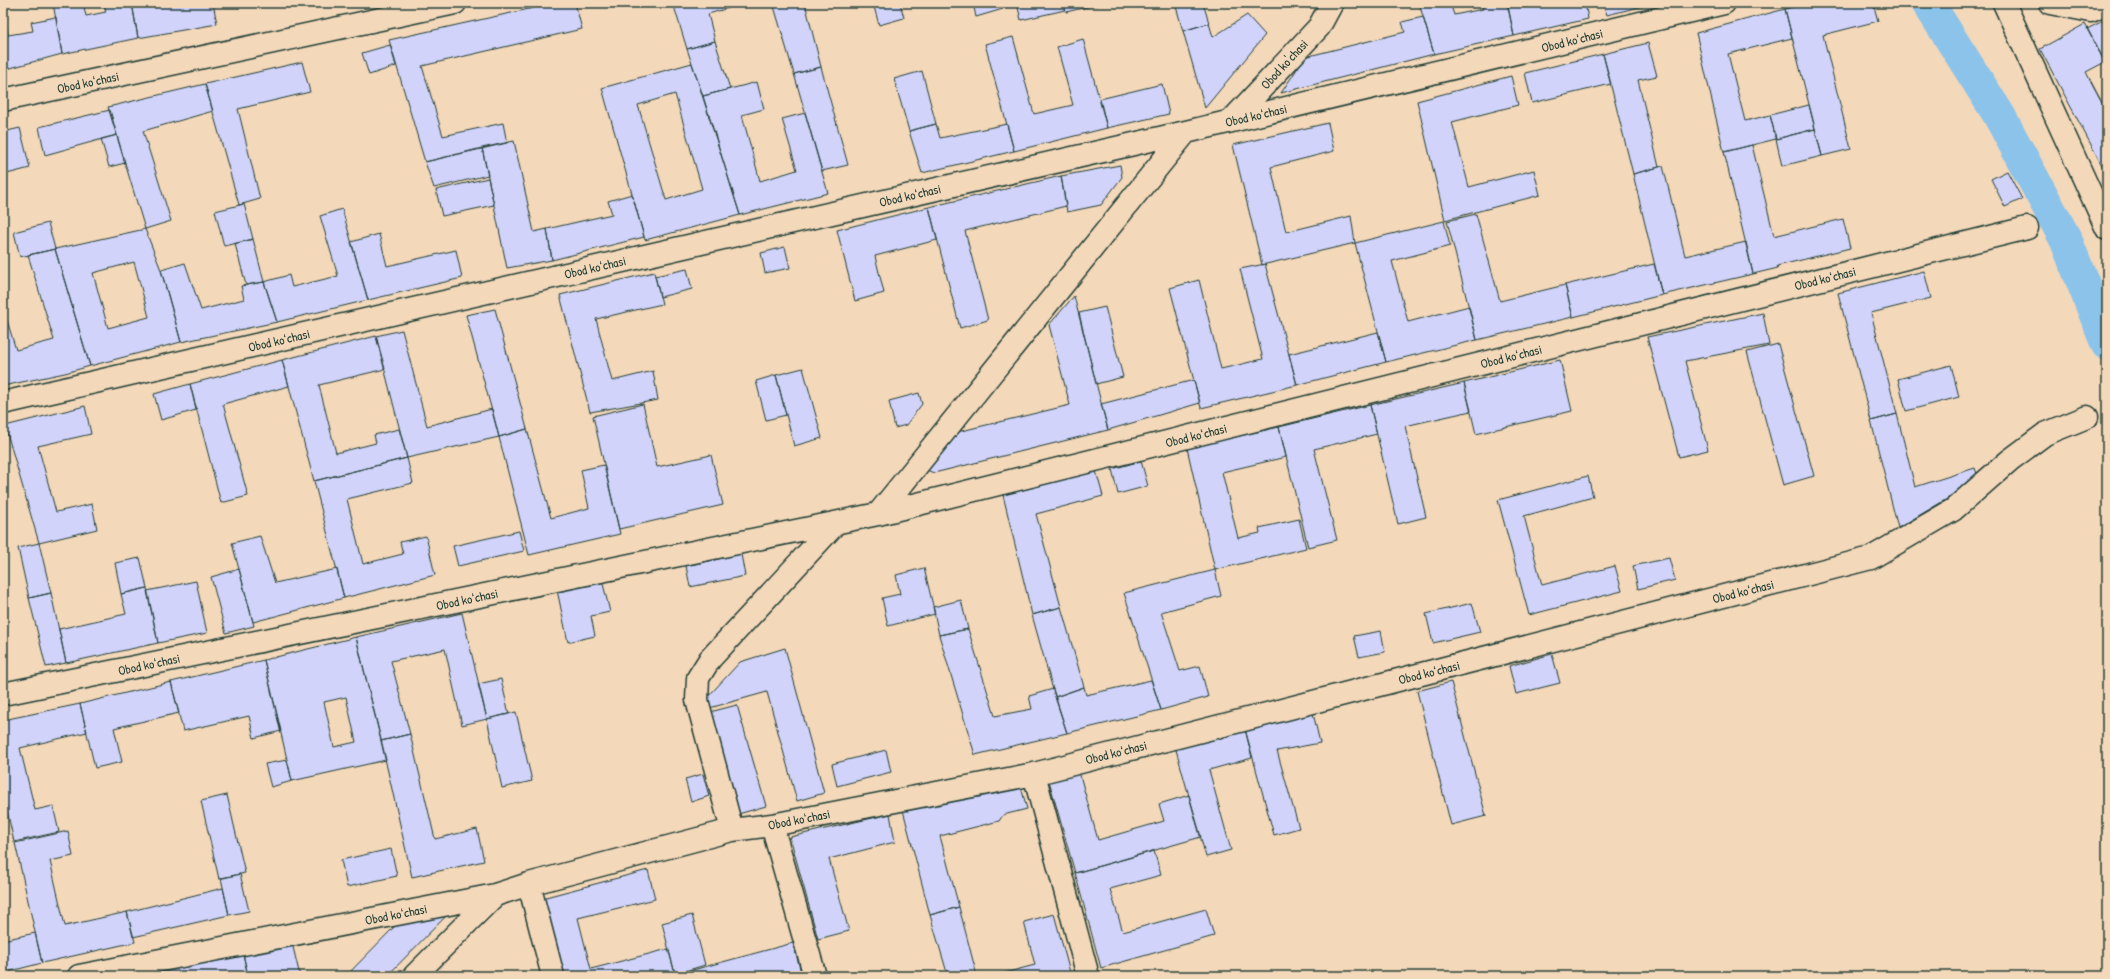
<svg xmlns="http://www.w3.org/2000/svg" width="2110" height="979" font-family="'Patrick Hand',sans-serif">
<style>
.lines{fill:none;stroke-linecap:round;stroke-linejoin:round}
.canal{stroke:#8bc3ea;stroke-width:33}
.building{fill:#d1d3fb;stroke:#1f3d34;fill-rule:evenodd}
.minor-casing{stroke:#1f3d34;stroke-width:25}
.minor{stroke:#f4d8ba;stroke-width:22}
.labels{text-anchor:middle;stroke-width:3;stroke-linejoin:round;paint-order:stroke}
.street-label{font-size:13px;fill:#1f3d34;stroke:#f4d8ba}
</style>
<rect width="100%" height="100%" fill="#f4d8ba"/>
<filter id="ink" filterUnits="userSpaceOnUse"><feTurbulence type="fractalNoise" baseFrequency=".025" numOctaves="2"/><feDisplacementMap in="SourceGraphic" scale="8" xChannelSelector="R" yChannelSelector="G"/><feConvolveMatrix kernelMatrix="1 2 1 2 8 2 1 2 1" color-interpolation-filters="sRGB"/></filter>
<g filter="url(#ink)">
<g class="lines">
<path class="canal" d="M 1928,3 L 1999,115 L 2066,240 L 2107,344"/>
</g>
<path class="building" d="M 53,3 L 83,3 L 86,16 L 106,12 L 104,3 L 132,3 L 138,38 L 62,54 Z
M 132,3 L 213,3 L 217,24 L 138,38 Z
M 556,3 L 575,3 L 582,29 L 422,66 L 443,136 L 503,123 L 507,143 L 425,162 L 389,40 Z
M 673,3 L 746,3 L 708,14 L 715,41 L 687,49 Z
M 773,3 L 805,3 L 821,67 L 794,74 Z
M 873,3 L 900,3 L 904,18 L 879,25 Z
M 973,3 L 1001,3 L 1003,9 L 976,17 Z
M 1017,3 L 1064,3 L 1065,10 L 1021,20 Z
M 1064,3 L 1104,3 L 1066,12 Z
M 1175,3 L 1203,3 L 1209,23 L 1183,31 Z
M 1419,3 L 1450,3 L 1454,15 L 1483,9 L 1482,3 L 1507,3 L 1514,36 L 1434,54 Z
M 1523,3 L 1585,3 L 1588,19 L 1514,36 L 1508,6 Z
M 1603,3 L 1655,3 L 1607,15 Z
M 1809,3 L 1873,3 L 1878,21 L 1823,35 L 1851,149 L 1822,156 L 1785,9 Z
M 3,6 L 8,35 L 33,31 L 31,22 L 56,17 L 62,54 L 3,70 Z
M 1785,9 L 1792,38 L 1728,54 L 1745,121 L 1770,115 L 1776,139 L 1724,152 L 1696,33 Z
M 1247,15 L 1265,35 L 1205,108 L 1183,31 L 1209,23 L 1213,37 Z
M 1423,17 L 1434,54 L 1281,93 L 1305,57 L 1405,32 L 1402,22 Z
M 2107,19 L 2107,56 L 2103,59 L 2087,29 Z
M 2085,24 L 2105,62 L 2086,72 L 2107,112 L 2107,170 L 2105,171 L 2040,49 Z
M 1013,37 L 1034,114 L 1073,105 L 1057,47 L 1083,39 L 1107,128 L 1014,151 L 985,44 Z
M 715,41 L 730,89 L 703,96 L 687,49 Z
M 1648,43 L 1657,76 L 1638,80 L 1659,167 L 1633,174 L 1603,54 Z
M 390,45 L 396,66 L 369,75 L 362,53 Z
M 1603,54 L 1611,84 L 1532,103 L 1525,73 Z
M 302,62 L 310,92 L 238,109 L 260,199 L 239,205 L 205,84 Z
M 692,63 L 740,215 L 645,240 L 602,88 ZM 675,94 L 702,189 L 666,200 L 638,105 Z
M 821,67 L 848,165 L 822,171 L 794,74 Z
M 922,71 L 936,124 L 909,131 L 894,79 Z
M 1511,76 L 1518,105 L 1452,122 L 1469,187 L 1534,170 L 1540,195 L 1445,220 L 1417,101 Z
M 757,82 L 764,109 L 742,115 L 760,181 L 797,170 L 782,119 L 805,113 L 828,193 L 740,215 L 703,96 Z
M 205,84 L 213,111 L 143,131 L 171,221 L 145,229 L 108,107 Z
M 1162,84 L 1169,114 L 1107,128 L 1100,99 Z
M 1809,105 L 1815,129 L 1776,139 L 1770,115 Z
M 110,110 L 117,135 L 45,155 L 39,127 Z
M 1328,123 L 1334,151 L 1271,167 L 1286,232 L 1351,216 L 1355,243 L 1262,265 L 1233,145 Z
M 936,124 L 940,138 L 1007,124 L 1014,151 L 922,173 L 909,131 Z
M 20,128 L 30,168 L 3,175 L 3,132 Z
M 1815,129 L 1822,156 L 1782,166 L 1776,139 Z
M 117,135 L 125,163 L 109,167 L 101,139 Z
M 514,141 L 534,232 L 547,229 L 552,260 L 507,268 L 482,148 Z
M 1752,145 L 1774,236 L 1843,219 L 1850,248 L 1777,266 L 1778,268 L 1753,274 L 1724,152 Z
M 482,148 L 488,175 L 434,188 L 425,162 Z
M 1120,165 L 1122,177 L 1101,205 L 1067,212 L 1061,176 Z
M 1663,166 L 1685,256 L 1746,242 L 1753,274 L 1662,295 L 1633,174 Z
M 2007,171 L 2022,199 L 2005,207 L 1991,179 Z
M 1061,176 L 1066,206 L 965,231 L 988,320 L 960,328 L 929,207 Z
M 488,178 L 494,205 L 442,216 L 436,190 Z
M 632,194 L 644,237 L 552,260 L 547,229 L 612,214 L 608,201 Z
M 244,204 L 253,239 L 224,246 L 215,211 Z
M 929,207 L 937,240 L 875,256 L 884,293 L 855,301 L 837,230 Z
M 342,209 L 368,300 L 277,322 L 264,282 L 289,275 L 292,287 L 338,276 L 320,216 Z
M 1476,214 L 1500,301 L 1565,285 L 1573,317 L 1477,340 L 1447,221 Z
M 1444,221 L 1450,246 L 1392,261 L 1408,322 L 1469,306 L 1477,340 L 1386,362 L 1355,243 Z
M 48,223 L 55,249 L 20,257 L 14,232 Z
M 145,229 L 161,270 L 181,342 L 90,366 L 55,249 ZM 134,262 L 149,317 L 108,328 L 93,273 Z
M 379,234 L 387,266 L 456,250 L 462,278 L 368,300 L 351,242 Z
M 253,239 L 264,282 L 246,285 L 235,244 Z
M 785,247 L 790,268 L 765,273 L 761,253 Z
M 55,249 L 90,366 L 65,373 L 3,386 L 3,307 L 16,350 L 54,340 L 28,255 Z
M 185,263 L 201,310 L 244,299 L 241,286 L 264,282 L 277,322 L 181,342 L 161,270 Z
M 1265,264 L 1297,385 L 1201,408 L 1170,288 L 1199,280 L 1221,369 L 1263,359 L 1240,269 Z
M 1654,264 L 1662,295 L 1573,317 L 1565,285 Z
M 687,269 L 692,289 L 660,297 L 655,276 Z
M 1924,271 L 1931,298 L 1871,313 L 1897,414 L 1871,421 L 1838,293 Z
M 654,272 L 662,304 L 596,319 L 612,381 L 653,371 L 658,400 L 590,412 L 560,295 Z
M 1074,296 L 1108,430 L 934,473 L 924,469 L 953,433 L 1070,405 L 1049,325 Z
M 1105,307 L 1123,377 L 1096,384 L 1079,313 Z
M 495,309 L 527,429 L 499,437 L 466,315 Z
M 1763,313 L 1769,345 L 1685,361 L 1708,450 L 1679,457 L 1647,337 Z
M 402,330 L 427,426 L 492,409 L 499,437 L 407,458 L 376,336 Z
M 1378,332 L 1386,362 L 1297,385 L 1289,354 Z
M 376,336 L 385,369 L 319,385 L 336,453 L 376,443 L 374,435 L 399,429 L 407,458 L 314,481 L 282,360 Z
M 1778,344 L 1814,476 L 1783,485 L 1747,352 Z
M 282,360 L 289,386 L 223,404 L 248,496 L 221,503 L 190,384 Z
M 1560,360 L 1572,411 L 1476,434 L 1464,383 Z
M 1951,365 L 1959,397 L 1906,411 L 1898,379 Z
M 803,368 L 822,438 L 794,446 L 776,375 Z
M 776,375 L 786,415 L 766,420 L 756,381 Z
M 1194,380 L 1200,403 L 1108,430 L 1101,404 Z
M 1464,383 L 1471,411 L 1405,426 L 1426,517 L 1398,524 L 1370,405 Z
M 190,384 L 196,410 L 161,420 L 154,394 Z
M 919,393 L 922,404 L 906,425 L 895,428 L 889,401 Z
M 643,404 L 657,467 L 711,455 L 723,505 L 619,529 L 593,416 Z
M 1370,405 L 1377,434 L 1314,449 L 1337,540 L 1308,547 L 1279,427 Z
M 85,406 L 91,434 L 38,446 L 56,512 L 92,504 L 97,529 L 39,543 L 5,426 Z
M 1897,414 L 1915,487 L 1975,468 L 1979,480 L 1898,528 L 1871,421 Z
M 1279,427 L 1286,457 L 1222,472 L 1238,538 L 1260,533 L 1259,528 L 1299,519 L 1306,548 L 1215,570 L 1187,448 Z
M 527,429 L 551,518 L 589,508 L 581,470 L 604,465 L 620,534 L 529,555 L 499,437 Z
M 407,458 L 413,483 L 347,499 L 363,564 L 403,554 L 400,542 L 426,536 L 435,575 L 344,598 L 314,481 Z
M 1141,461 L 1148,486 L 1118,494 L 1112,469 Z
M 1096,471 L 1103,496 L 1036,514 L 1061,607 L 1032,615 L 1003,495 Z
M 1588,476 L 1593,497 L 1524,516 L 1542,585 L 1615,566 L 1622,591 L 1529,615 L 1498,500 Z
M 519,531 L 524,551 L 458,566 L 453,546 Z
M 260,536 L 275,583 L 337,569 L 344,598 L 253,622 L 232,543 Z
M 39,543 L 51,593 L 29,598 L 18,548 Z
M 741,554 L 745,576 L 690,587 L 686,566 Z
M 140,558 L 147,588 L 121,594 L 115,563 Z
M 1669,558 L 1675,580 L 1638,589 L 1633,566 Z
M 924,568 L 935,614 L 888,626 L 882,598 L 900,594 L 896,575 Z
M 239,569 L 254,626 L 226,633 L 211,577 Z
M 1215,570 L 1221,596 L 1161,612 L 1180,671 L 1200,666 L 1208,697 L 1161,710 L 1124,593 Z
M 602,580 L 610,612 L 591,616 L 595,636 L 568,642 L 557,590 Z
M 196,581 L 207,633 L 158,643 L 147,591 Z
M 147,588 L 158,643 L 66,663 L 59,629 L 126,614 L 121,594 Z
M 51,593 L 66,663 L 46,667 L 29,598 Z
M 961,600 L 968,629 L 939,635 L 933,607 Z
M 1472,603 L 1480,632 L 1433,643 L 1426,614 Z
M 1061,607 L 1084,687 L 1055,697 L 1032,615 Z
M 462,613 L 487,719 L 462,725 L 445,649 L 391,661 L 410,734 L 381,741 L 356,637 Z
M 968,629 L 995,716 L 1032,709 L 1029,696 L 1053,689 L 1067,733 L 975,755 L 939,635 Z
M 1381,631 L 1385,652 L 1359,657 L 1354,636 Z
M 356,637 L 386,760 L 292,781 L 264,660 ZM 346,697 L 356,742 L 334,747 L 324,702 Z
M 785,648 L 824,793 L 797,801 L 767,692 L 706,709 L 704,701 L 740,662 Z
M 1552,654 L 1560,683 L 1516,694 L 1509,666 Z
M 264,660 L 281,731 L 254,738 L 249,716 L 183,731 L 171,682 Z
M 501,679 L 509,714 L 487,719 L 478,684 Z
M 1151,680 L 1161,710 L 1067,733 L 1055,697 L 1084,687 L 1086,695 Z
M 171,682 L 179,713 L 114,728 L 122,762 L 95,768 L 80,704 Z
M 1451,682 L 1486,816 L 1451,825 L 1417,691 Z
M 80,704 L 87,732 L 20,748 L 35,810 L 53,806 L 59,832 L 14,842 L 3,792 L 3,720 Z
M 737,705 L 766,806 L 735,815 L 706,713 Z
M 516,712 L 532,781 L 502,788 L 487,719 Z
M 1313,713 L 1320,743 L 1277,751 L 1299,828 L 1274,835 L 1245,729 Z
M 1245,729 L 1252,758 L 1209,770 L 1231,850 L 1206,857 L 1175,746 Z
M 410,734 L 435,839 L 477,829 L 484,861 L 412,877 L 381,741 Z
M 886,750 L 891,772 L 837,786 L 832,764 Z
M 287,760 L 292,781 L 271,787 L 265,764 Z
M 1078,768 L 1098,840 L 1164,821 L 1159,804 L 1189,795 L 1201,837 L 1075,873 L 1048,777 Z
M 703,774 L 709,796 L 691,802 L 685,779 Z
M 1020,783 L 1027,809 L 1003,815 L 999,821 L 940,836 L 959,907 L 930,915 L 903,810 Z
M 227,795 L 245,873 L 219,879 L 201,801 Z
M 890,814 L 895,842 L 829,859 L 849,931 L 818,939 L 790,837 Z
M 68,831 L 73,856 L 50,861 L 65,926 L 127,912 L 135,942 L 42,963 L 15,843 Z
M 391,849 L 397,876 L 347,887 L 341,860 Z
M 1154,851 L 1161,875 L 1110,889 L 1123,932 L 1206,909 L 1214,936 L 1101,968 L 1075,873 Z
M 648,870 L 655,899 L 578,918 L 591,969 L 668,949 L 676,976 L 562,976 L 542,898 Z
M 240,874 L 249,911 L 229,915 L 221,878 Z
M 223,888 L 229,915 L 133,937 L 127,912 Z
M 959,907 L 977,976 L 948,976 L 930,915 Z
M 451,911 L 387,976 L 346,976 L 400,921 Z
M 1054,914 L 1071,976 L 993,976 L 1035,965 L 1024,922 Z
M 692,915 L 705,965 L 675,974 L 662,923 Z
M 35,933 L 42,963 L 3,973 L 3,940 Z
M 292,943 L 300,976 L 248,976 L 243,954 Z
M 793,943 L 801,972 L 784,976 L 679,976 L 678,974 Z
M 243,954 L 248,976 L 145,976 Z"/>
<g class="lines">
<g class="minor-casing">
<path id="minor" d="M 2004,3 L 2107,229
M 2050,3 L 2091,11 L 2107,4
M 3,100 L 455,3
M 1231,121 L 1319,27 L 1332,3
M 3,403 L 1186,132 L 1724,3
M 878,514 L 1186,132
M 3,694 L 878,514 L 2027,228
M 1034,774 L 1088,976
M 772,825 L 815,976
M 732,830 L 697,700 L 698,678 L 710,659 L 836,523
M 529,884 L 553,976
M 79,976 L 495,895 L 529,884 L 732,830 L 772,825 L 1034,774 L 1871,558 L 1953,510 L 2010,460 L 2045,434 L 2087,417
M 414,976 L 495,895"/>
</g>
<use href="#minor" class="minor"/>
</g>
</g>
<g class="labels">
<g class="street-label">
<text transform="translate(1572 40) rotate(-14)" y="5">Obod koʻchasi</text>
<text transform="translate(1284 64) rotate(-47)" y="5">Obod ko'chasi</text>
<text transform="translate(88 82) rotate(-12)" y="5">Obod koʻchasi</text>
<text transform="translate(1256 115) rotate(-13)" y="5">Obod koʻchasi</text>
<text transform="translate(910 195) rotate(-13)" y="5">Obod koʻchasi</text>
<text transform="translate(595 267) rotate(-13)" y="5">Obod koʻchasi</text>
<text transform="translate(1825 278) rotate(-14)" y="5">Obod koʻchasi</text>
<text transform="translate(279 340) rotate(-13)" y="5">Obod koʻchasi</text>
<text transform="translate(1511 356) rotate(-14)" y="5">Obod koʻchasi</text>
<text transform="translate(1196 435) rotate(-14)" y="5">Obod koʻchasi</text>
<text transform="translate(1743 591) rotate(-14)" y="5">Obod koʻchasi</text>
<text transform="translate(467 599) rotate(-12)" y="5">Obod koʻchasi</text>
<text transform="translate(149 664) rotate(-12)" y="5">Obod koʻchasi</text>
<text transform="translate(1429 672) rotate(-14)" y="5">Obod koʻchasi</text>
<text transform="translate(1116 752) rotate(-14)" y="5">Obod koʻchasi</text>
<text transform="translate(799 819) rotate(-11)" y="5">Obod koʻchasi</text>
<text transform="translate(396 914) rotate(-11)" y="5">Obod koʻchasi</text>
</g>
</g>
<rect width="2110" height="979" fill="none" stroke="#f4d8ba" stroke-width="16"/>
<rect x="8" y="8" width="2094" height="963" fill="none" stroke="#1f3d34" stroke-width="1.5" filter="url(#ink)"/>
</svg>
